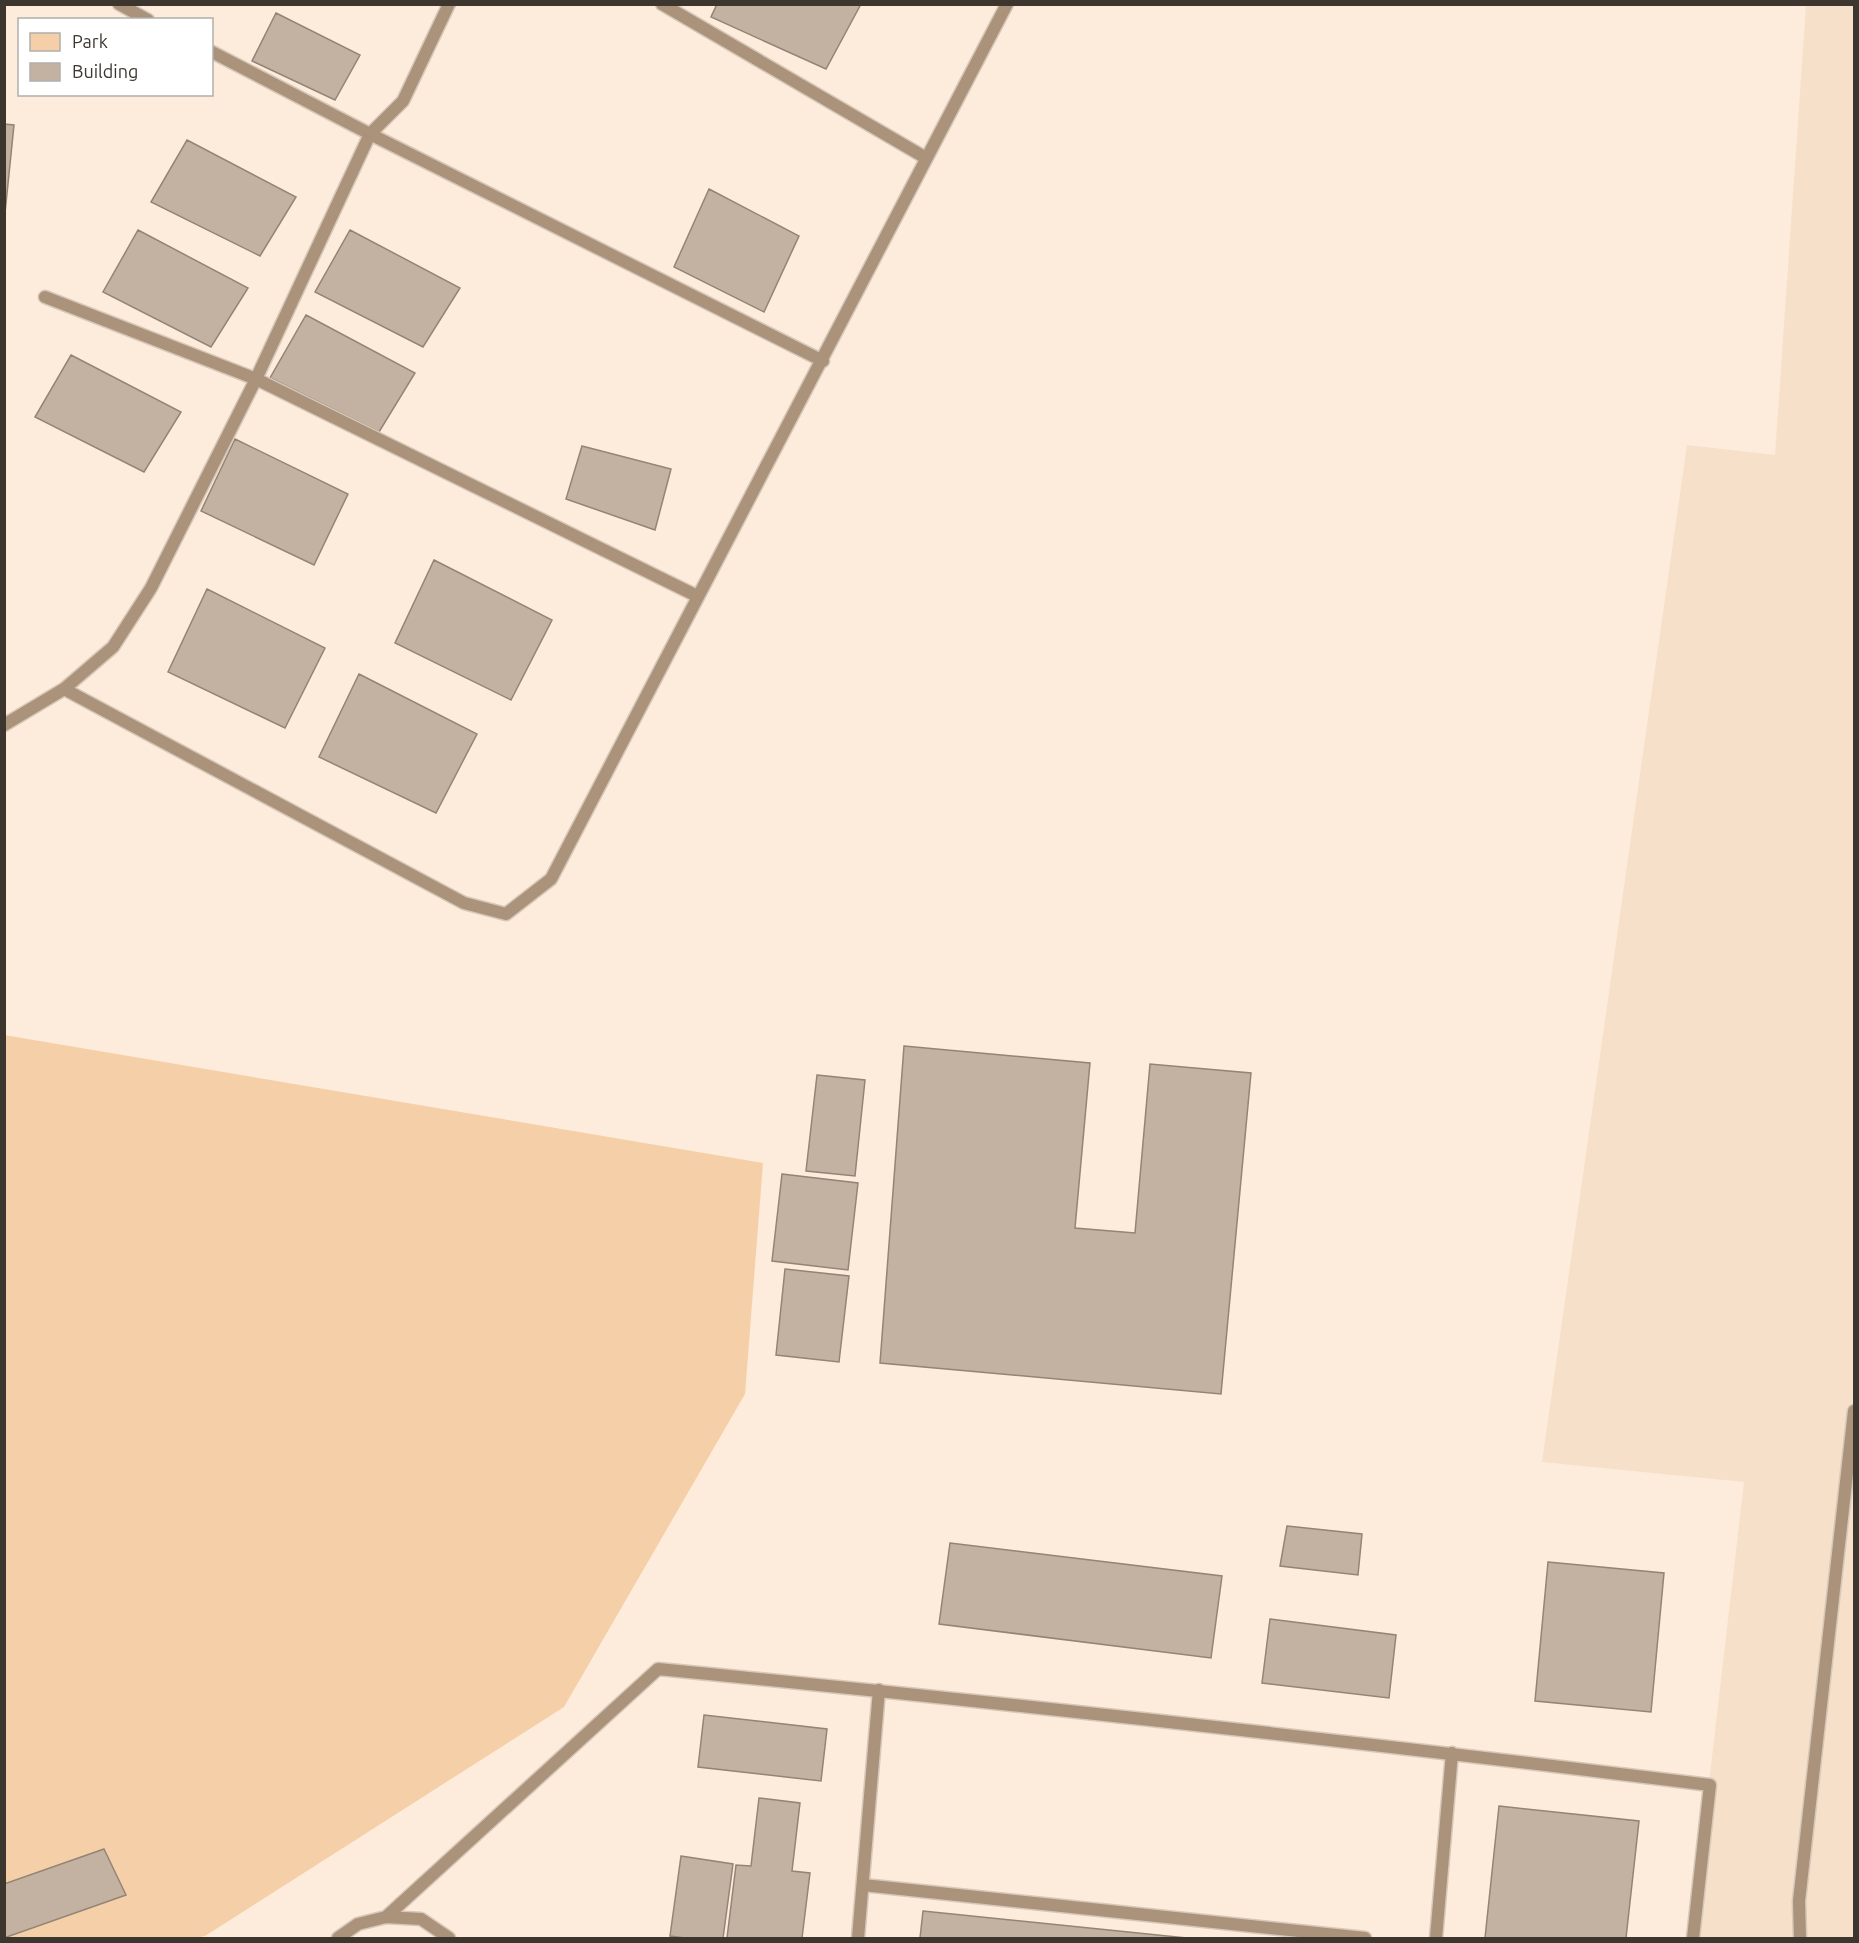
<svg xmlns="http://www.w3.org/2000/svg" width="1859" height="1943" font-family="Ubuntu,sans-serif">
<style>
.built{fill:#f6e0c9}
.green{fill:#f5cfa8}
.building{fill:#c3b2a2;stroke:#948475;stroke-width:1.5}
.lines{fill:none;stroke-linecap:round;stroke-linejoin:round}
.service-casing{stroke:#d7c8b9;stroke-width:15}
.service{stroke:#aa927b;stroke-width:12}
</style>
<rect width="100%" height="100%" fill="#fdecdb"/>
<path class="built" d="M 1806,5 L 1854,5 L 1854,1938 L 1691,1938 L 1744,1482 L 1542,1462 L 1687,445 L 1775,455 Z"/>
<path class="green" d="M 4,1035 L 763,1163 L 745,1394 L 564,1707 L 205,1936 L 194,1938 L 5,1938 Z"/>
<path class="building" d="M 717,4 L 861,4 L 826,69 L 711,17 Z
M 276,13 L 360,55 L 335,100 L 252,61 Z
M 4,124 L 14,125 L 4,223 Z
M 187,140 L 296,197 L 260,256 L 151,202 Z
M 709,189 L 799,236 L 764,312 L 674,267 Z
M 138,230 L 248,288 L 211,347 L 103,292 Z
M 350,230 L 460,288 L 423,347 L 315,292 Z
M 306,315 L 415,373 L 379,432 L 270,378 Z
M 71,355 L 181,412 L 144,472 L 35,417 Z
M 235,439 L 348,494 L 314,565 L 201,511 Z
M 582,446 L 671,469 L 655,530 L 566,499 Z
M 434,560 L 552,620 L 511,700 L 395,643 Z
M 207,589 L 325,648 L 285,728 L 168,672 Z
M 359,674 L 477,734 L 436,813 L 319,757 Z
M 904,1046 L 1090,1063 L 1075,1228 L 1135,1233 L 1150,1064 L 1251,1073 L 1221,1394 L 880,1363 Z
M 817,1075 L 865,1080 L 855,1176 L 806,1171 Z
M 782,1174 L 858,1183 L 848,1270 L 772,1261 Z
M 785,1269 L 849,1276 L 839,1362 L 776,1355 Z
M 1287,1526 L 1362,1534 L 1358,1575 L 1280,1566 Z
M 950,1543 L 1222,1576 L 1211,1658 L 939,1624 Z
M 1548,1562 L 1664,1573 L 1651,1712 L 1535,1701 Z
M 1270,1619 L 1396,1635 L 1389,1698 L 1262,1683 Z
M 704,1715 L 827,1729 L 821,1781 L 698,1767 Z
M 759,1798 L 800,1803 L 792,1871 L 810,1873 L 802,1938 L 727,1938 L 736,1865 L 751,1866 Z
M 1499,1806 L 1639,1821 L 1626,1938 L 1485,1938 Z
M 104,1849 L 126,1895 L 4,1938 L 4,1884 Z
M 681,1856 L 733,1864 L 723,1938 L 685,1938 L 670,1936 Z
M 923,1911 L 1187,1938 L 920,1938 Z"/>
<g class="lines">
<g class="service-casing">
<path id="service" d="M 119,4 L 148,20
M 662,4 L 926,158
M 212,52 L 370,134 L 823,361
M 45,297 L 256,379 L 697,596
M 64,689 L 464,903 L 506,914 L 551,879 L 1007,4
M 4,725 L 64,689 L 113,647 L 151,588 L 256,379 L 370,134 L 403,101 L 449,4
M 863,1885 L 1365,1938
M 386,1917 L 658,1669 C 1009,1703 1360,1742 1710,1785 L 1693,1938
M 338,1938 L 358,1924 L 386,1917 L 421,1919 L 449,1938
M 858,1938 L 879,1690
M 1436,1938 L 1452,1753
M 1800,1938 L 1799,1901 L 1854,1411"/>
</g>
<use href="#service" class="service"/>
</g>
<rect width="1859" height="1943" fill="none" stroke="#3d362f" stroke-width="12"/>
<rect x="18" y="18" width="195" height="78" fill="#ffffff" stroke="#b1afac" stroke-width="1.5"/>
<rect x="30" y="33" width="30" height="18" fill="#f5cfa8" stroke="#b1afac" stroke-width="1.5"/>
<text x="72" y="48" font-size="18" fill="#3d362f">Park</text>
<rect x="30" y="63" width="30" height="18" fill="#c3b2a2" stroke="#b1afac" stroke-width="1.5"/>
<text x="72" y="78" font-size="18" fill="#3d362f">Building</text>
</svg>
